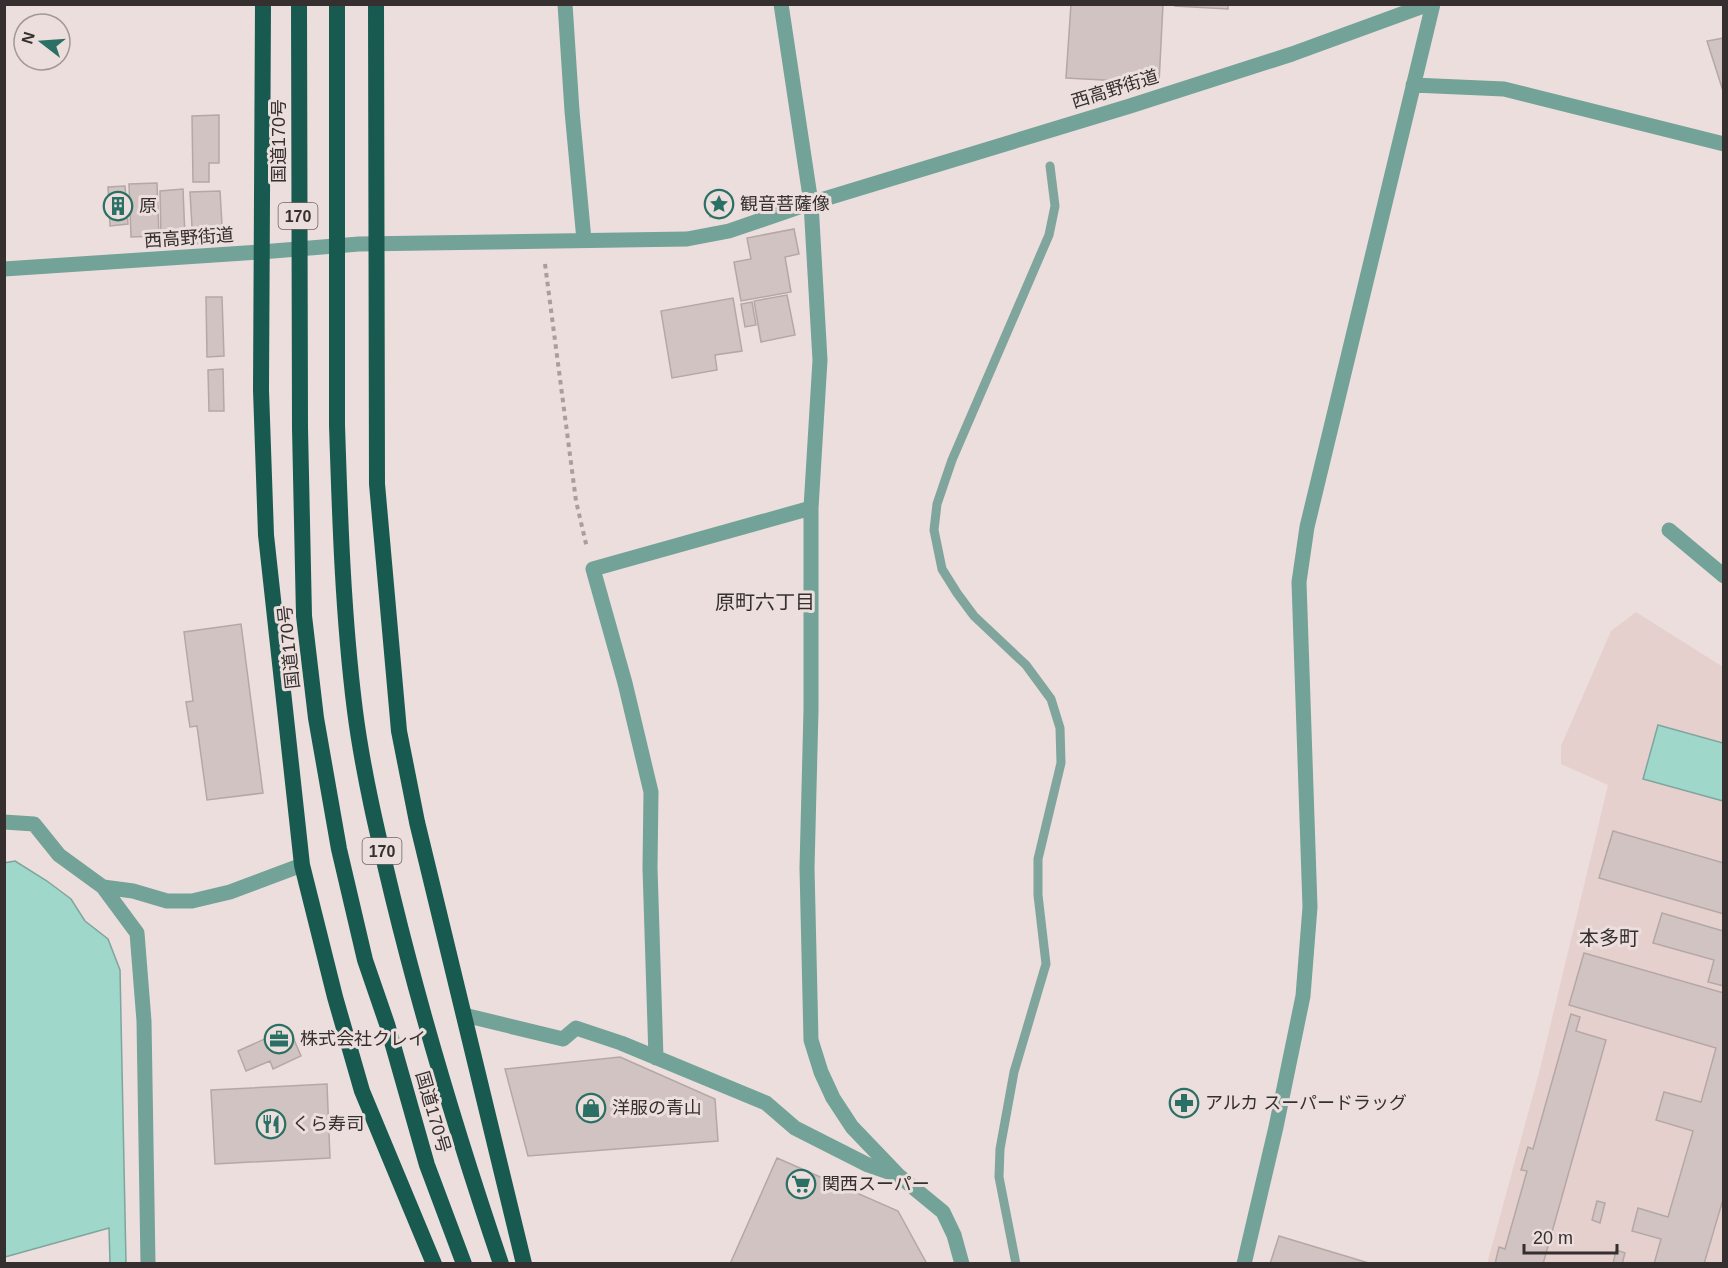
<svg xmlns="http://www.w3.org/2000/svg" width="1728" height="1268" font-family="Helvetica,'Noto Sans JP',sans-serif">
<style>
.built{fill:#e5d0ce}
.water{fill:#9fd7cb;stroke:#7fa59c;stroke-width:1.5}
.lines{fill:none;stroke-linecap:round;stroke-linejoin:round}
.stream{stroke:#7fa59c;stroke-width:9}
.building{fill:#d0c3c1;stroke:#b4a8a6;stroke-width:1.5}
.path{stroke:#a89e9c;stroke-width:4;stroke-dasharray:4.5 4.5;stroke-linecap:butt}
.minor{stroke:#72a298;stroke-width:15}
.trunk{stroke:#185a50;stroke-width:16}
.trunk-bridge{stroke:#185a50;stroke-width:16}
.labels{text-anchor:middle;stroke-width:6;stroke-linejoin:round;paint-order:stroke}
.shield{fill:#ebdedc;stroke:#6c6463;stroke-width:1.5}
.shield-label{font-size:16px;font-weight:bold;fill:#35302f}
.street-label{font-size:18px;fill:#35302f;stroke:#ebdedc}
.poi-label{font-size:18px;fill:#35302f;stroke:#ebdedc;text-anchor:start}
.neighbourhood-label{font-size:20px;fill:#35302f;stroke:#ebdedc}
</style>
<rect width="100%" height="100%" fill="#ebdedc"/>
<path class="built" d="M 1636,612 L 1723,667 L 1723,1263 L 1487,1264 L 1539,1073 L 1608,785 L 1561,764 L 1561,746 L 1611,631 Z"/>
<path class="water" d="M 1658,725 L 1723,743 L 1723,801 L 1643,779 Z
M 15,861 L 47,881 L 71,899 L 85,921 L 108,939 L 120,970 L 126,1263 L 110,1263 L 109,1228 L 5,1257 L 4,863 Z"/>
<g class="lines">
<path class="stream" d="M 1016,1264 L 999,1177 L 1000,1149 L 1014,1072 L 1046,964 L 1038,895 L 1038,859 L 1061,763 L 1060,728 L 1051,699 L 1026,665 L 974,616 L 957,593 L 942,569 L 934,530 L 937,504 L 952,460 L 1049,235 L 1055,206 L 1050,166"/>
</g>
<path class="building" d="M 1071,4 L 1163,4 L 1159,83 L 1066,78 Z
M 1175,4 L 1228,4 L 1228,9 L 1175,6 Z
M 1724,38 L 1724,94 L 1707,41 Z
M 219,115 L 219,163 L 209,163 L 209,182 L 193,182 L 192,116 Z
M 157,183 L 159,236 L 131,237 L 129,184 Z
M 125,186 L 128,224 L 110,226 L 108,187 Z
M 183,189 L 185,237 L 161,237 L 160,191 Z
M 220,191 L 223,242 L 193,244 L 190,192 Z
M 722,196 L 725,215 L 710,217 L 708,198 Z
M 794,229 L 799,254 L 785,257 L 791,292 L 741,301 L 734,262 L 751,259 L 747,238 Z
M 787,295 L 795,335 L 761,342 L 754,301 Z
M 206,297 L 222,297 L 224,356 L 207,357 Z
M 733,298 L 742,351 L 715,355 L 717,370 L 672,378 L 661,311 Z
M 752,302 L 756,325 L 745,327 L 741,304 Z
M 223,369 L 224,411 L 209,411 L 208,370 Z
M 241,624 L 263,793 L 207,800 L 197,726 L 190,727 L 186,702 L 193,701 L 184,632 Z
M 1613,831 L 1724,863 L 1724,914 L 1599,878 Z
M 1662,913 L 1723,931 L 1724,928 L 1724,986 L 1708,982 L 1714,960 L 1653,943 Z
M 1584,953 L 1724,993 L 1724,1196 L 1704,1264 L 1654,1264 L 1661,1239 L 1632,1231 L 1638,1208 L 1668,1217 L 1693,1131 L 1656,1120 L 1664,1092 L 1701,1102 L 1716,1048 L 1569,1005 Z
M 1571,1014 L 1580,1017 L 1576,1031 L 1606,1040 L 1543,1264 L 1495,1264 L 1499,1247 L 1505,1249 L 1527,1171 L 1521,1170 L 1528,1147 L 1533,1149 Z
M 289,1028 L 301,1056 L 273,1069 L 270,1061 L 246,1071 L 238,1051 Z
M 620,1057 L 715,1099 L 718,1141 L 528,1156 L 505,1069 Z
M 327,1084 L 330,1158 L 215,1164 L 211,1090 Z
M 777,1158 L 898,1211 L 927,1264 L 730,1264 Z
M 1597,1201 L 1605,1203 L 1600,1223 L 1592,1220 Z
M 1279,1236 L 1372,1264 L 1270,1264 Z
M 1616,1250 L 1625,1253 L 1622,1264 L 1613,1264 Z"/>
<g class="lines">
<path class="path" d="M 545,264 L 576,501 L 587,548"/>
<path class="minor" d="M 565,4 L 572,111 L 584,240
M 781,4 L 811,203 L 820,360 L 811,508 L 811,710 L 807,868 L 811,1040 L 821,1072 L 833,1098 L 852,1127 L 898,1175 L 943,1212 L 954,1235 L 962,1264
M 1413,85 L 1504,89 L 1724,144
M 4,269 L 261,252 L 359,244 L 687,239 L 729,231 L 811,203 L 1130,106 L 1292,54 L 1429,4
M 1669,530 L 1724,576
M 4,822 L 34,824 L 59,855 L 103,887 L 137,933 L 144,1021 L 148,1264
M 103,887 L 133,891 L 167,901 L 192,901 L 230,892 L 302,865
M 464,1015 L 563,1039 L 576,1028 L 621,1043 L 766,1103 L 795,1128 L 868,1165 L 894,1174
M 656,1058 L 650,868 L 651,792 L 625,683 L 593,569 L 811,508
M 1244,1264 L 1276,1127 L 1303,996 L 1310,907 L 1299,582 L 1307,527 L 1433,4"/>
<path class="trunk" d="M 263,4 L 261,390 L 266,535 L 302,865 L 335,997 L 362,1091 L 434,1264
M 376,4 L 377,484 L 399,731 L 417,822 L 524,1264
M 337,425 C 340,520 343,616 355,711 C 363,773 378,836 393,898 C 423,1021 460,1143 501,1264
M 300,428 L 304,616 L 316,718 L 339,849 L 365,960 L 387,1024 L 427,1165 L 464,1264"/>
<path class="trunk-bridge" d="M 299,4 L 300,428
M 337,425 L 337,4"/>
</g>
<defs>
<g id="sight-ring" transform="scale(1.5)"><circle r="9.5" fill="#ebdedc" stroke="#2a7064" stroke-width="1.5"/><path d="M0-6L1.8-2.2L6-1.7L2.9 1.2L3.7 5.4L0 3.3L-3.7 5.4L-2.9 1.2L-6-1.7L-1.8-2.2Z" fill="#2a7064"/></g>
<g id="building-ring" transform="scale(1.5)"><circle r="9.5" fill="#ebdedc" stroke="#2a7064" stroke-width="1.5"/><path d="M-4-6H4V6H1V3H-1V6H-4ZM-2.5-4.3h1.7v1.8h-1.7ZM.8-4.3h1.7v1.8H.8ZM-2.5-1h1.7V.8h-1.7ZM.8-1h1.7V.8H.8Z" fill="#2a7064"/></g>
<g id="office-ring" transform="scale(1.5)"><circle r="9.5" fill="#ebdedc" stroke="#2a7064" stroke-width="1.5"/><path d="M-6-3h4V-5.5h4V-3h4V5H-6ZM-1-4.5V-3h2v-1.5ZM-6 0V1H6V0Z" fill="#2a7064"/></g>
<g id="pharmacy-ring" transform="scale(1.5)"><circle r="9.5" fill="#ebdedc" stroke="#2a7064" stroke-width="1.5"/><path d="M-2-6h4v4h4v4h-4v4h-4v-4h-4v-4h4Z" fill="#2a7064"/></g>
<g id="shop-ring" transform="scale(1.5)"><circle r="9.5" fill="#ebdedc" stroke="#2a7064" stroke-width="1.5"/><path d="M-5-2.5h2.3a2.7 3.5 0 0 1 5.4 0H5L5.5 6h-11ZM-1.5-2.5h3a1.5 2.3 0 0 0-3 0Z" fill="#2a7064"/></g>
<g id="restaurant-ring" transform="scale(1.5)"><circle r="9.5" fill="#ebdedc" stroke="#2a7064" stroke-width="1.5"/><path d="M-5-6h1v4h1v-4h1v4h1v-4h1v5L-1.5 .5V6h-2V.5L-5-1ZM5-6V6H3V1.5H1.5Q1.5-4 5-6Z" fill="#2a7064"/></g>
<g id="supermarket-ring" transform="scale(1.5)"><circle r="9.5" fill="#ebdedc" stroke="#2a7064" stroke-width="1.5"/><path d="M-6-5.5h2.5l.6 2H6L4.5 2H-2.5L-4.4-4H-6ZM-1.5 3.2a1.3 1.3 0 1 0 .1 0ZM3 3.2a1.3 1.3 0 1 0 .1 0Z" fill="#2a7064"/></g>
</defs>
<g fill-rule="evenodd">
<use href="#sight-ring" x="719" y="204"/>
<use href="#building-ring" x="118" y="206"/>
<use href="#office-ring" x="279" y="1039"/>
<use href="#pharmacy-ring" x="1184" y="1103"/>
<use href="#shop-ring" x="591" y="1108"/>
<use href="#restaurant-ring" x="271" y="1124"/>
<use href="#supermarket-ring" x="801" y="1184"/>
</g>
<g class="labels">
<g class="shield">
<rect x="278.5" y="203" width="39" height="26" rx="4.5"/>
<rect x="362.5" y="838" width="39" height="26" rx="4.5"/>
</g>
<g class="shield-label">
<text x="298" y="222">170</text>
<text x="382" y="857">170</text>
</g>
<g class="street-label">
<text transform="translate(1115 89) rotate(-17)" y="6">西高野街道</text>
<text transform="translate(279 141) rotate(-90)" y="6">国道170号</text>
<text transform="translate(189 238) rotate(-4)" y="6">西高野街道</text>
<text transform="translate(289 647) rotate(-96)" y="6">国道170号</text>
<text transform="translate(433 1112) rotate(74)" y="6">国道170号</text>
</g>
<g class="poi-label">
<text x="740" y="210">観音菩薩像</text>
<text x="139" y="212">原</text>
<text x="300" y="1045">株式会社クレイ</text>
<text x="1205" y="1109">アルカ スーパードラッグ</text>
<text x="612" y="1114">洋服の青山</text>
<text x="292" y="1130">くら寿司</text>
<text x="822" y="1190">関西スーパー</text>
</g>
<g class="neighbourhood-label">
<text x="765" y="609">原町六丁目</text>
<text x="1609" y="945">本多町</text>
</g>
</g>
<rect width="1728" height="1268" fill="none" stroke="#35302f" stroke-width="12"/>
<g transform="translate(42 42) rotate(287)"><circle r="28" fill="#ebdedc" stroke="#a29897" stroke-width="1.5"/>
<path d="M0-4.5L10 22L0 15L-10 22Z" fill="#2a7064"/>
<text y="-9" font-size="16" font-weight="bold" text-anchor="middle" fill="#35302f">N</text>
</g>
<path d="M1524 1244v9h93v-9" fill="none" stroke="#35302f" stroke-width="3"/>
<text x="1533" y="1244" font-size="18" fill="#35302f" stroke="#ebdedc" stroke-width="4.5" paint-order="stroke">20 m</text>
</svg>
